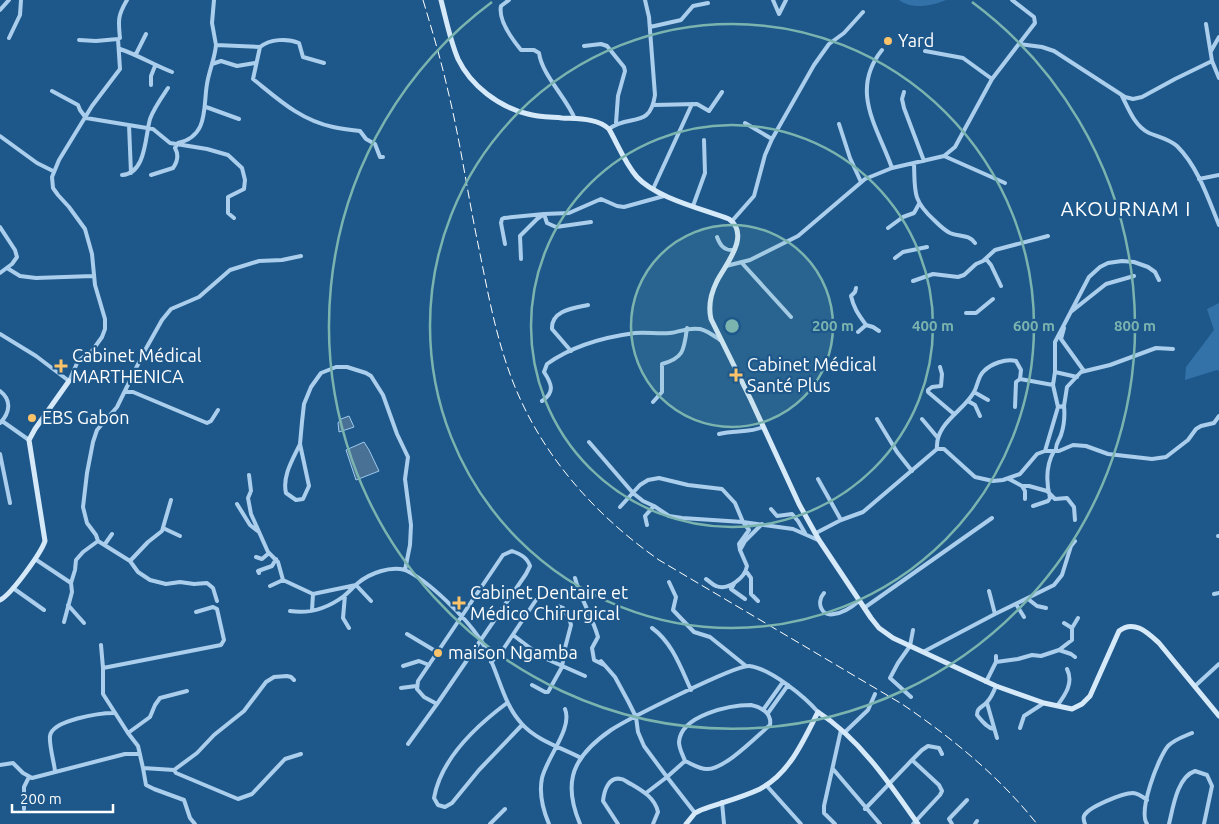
<svg xmlns="http://www.w3.org/2000/svg" width="1219" height="824" font-family="Ubuntu,sans-serif">
<style>
.green{fill:#3272a8}
.water{fill:#497195;stroke:#9ecaed}
.lines{fill:none;stroke-linecap:round;stroke-linejoin:round}
.street{stroke:#aaceec;stroke-width:4}
.secondary{stroke:#d6e9f9;stroke-width:5}
.rail{stroke:#fff;stroke-width:1;stroke-dasharray:9 4;stroke-linecap:butt}
.ring{fill:none;stroke:#7bb4af;stroke-width:2.5}
.poi-dot{fill:#fac36a;stroke:#1e588b;stroke-width:2}
.labels{text-anchor:middle;stroke-width:4.5;stroke-linejoin:round;paint-order:stroke}
.poi-label{font-size:18px;fill:#fff;stroke:#1e588b;text-anchor:start}
.quarter-label{font-size:20px;letter-spacing:1px;fill:#fff;stroke:#1e588b}
.centre{fill:#7bb4af;stroke:#1e588b;stroke-width:2.5}
.ring-label{font-size:15px;text-anchor:middle;font-weight:bold;fill:#7bb4af;stroke:#1e588b;stroke-width:4.5;stroke-linejoin:round;paint-order:stroke}
</style>
<rect width="100%" height="100%" fill="#1e588b"/>
<path class="green" d="M 899,0 L 946,0 C 932,6 912,10 899,0 Z
M 1219,303 L 1219,371 L 1217,370 L 1185,380 L 1186,367 L 1214,330 L 1207,309 Z"/>
<path class="water" d="M 349,416 L 354,427 L 339,432 L 338,423 L 341,419 Z
M 364,442 L 369,450 L 379,471 L 356,480 L 346,450 Z"/>
<g class="lines">
<path class="street" d="M 214,0 L 212,23 L 216,45
M 509,0 L 501,6 C 498,20 512,39 521,50 L 534,50 L 539,53 C 542,75 566,97 575,119
M 773,0 L 779,14 L 786,0
M 0,10 L 9,0
M 1206,24 L 1212,61
M 650,27 L 681,20 L 693,6 L 708,3
M 9,38 L 20,15 L 21,0
M 79,40 L 96,41 L 118,39
M 1019,44 L 1042,47 L 1054,51 L 1125,97 L 1133,99 L 1142,97 L 1175,79 L 1212,61 L 1219,78
M 584,46 L 601,44 L 607,46 L 624,67 L 625,71 L 618,96 L 616,123
M 260,47 C 270,39 287,38 299,43 L 303,57 L 324,63
M 120,49 C 138,55 154,65 172,72
M 882,50 C 849,91 878,128 892,168
M 925,51 L 963,58 L 992,79
M 1211,51 L 1219,37
M 136,54 L 146,34
M 212,64 L 221,61 L 237,66 L 255,63
M 151,85 L 151,76 L 155,66
M 52,91 L 78,105 L 80,110 L 86,118 L 153,129 L 170,143 L 207,149 L 228,155 L 242,168 L 245,180 L 244,189 L 228,197 L 228,213 L 234,218
M 904,92 L 902,99 L 904,108 L 924,161
M 1122,96 C 1129,110 1135,126 1149,133 C 1159,137 1169,139 1177,146 C 1198,167 1208,198 1219,225
M 654,105 L 697,104 L 709,111 L 722,92
M 206,107 L 239,119
M 745,123 L 772,139
M 839,124 L 850,158 L 861,182
M 129,125 L 131,173
M 609,129 C 629,113 650,130 655,95 L 649,17 L 645,0
M 0,136 L 37,163 L 53,171
M 175,148 L 178,143 C 209,136 203,107 207,84 C 209,71 215,58 216,45 L 260,47 L 253,79 C 278,99 300,120 333,127 C 342,129 351,130 360,131 L 366,139 L 375,144 L 380,157 L 383,157
M 944,156 L 955,147 L 992,79 L 1035,23 L 1034,17 L 1012,0
M 914,163 C 915,191 912,200 934,220 C 939,225 944,230 950,233 C 959,237 969,234 975,243
M 122,175 C 146,174 145,137 150,119 C 154,108 162,97 168,88
M 151,175 L 173,168 C 178,161 179,155 175,148
M 1199,179 L 1219,175
M 653,189 L 692,104
M 693,206 L 705,173 L 704,140
M 732,221 L 754,196 L 765,155 L 772,139 L 814,65 L 829,44 L 844,33 L 863,12
M 0,227 L 15,250 L 17,257 L 12,264 L 0,273
M 888,228 L 903,217 L 914,213 L 919,204
M 717,237 C 720,245 724,251 734,250
M 505,244 L 501,223 L 502,219 L 504,218 L 544,214 L 547,223 L 556,227 L 591,222
M 895,258 L 903,252 L 927,247
M 521,259 L 520,236 L 537,219 L 544,214 L 569,213 L 601,199 L 617,206 L 624,207 L 664,196
M 986,259 L 991,265 L 1001,286
M 741,262 L 791,317
M 726,266 L 750,260 L 798,236 L 865,179 L 892,168 L 944,156 L 1005,183
M 7,268 L 20,276 L 36,278 L 93,276
M 913,281 L 933,274 L 958,277 L 964,275 L 976,264 L 983,261 L 995,250 L 1048,236
M 856,288 L 855,292 L 851,296 C 854,309 859,315 866,325 L 858,332
M 1072,311 L 1106,284 L 1134,276
M 966,313 L 976,313 L 993,299
M 866,325 L 873,327 L 879,331
M 1064,328 L 1061,339 L 1084,371
M 0,334 L 36,356 L 69,381 L 78,361 L 92,351 L 102,337 L 105,329 L 105,319 L 95,285 L 92,254 L 85,229 L 69,207 L 58,195 L 53,188 L 52,177 L 59,160 L 92,106 L 120,69 L 118,39 L 120,38 C 118,20 118,15 127,0
M 571,351 L 552,329 C 551,310 574,308 588,305
M 940,367 L 942,374 L 941,386 L 932,387 L 928,390 L 928,392 L 954,414
M 1055,372 L 1077,377
M 0,391 C 12,400 10,413 0,423
M 126,392 L 133,392 L 207,423 L 211,421 L 218,410
M 974,392 L 988,400
M 542,401 C 555,392 552,384 544,372 L 547,364 C 572,346 605,337 635,333 C 646,332 658,334 670,333 C 680,332 688,327 700,329 C 708,331 714,336 720,340
M 968,401 L 975,405 L 980,416
M 653,402 L 662,392 L 662,364 C 684,358 684,350 687,328
M 1015,407 L 1016,382 L 1020,379 L 1053,385
M 1058,407 L 1053,385 L 1055,372 L 1055,342 L 1089,277 L 1100,267 L 1108,263 L 1122,261 L 1134,262 L 1148,267 L 1155,272 L 1159,280
M 877,419 L 897,452 L 912,471
M 922,419 L 938,438
M 2,421 L 29,440
M 719,434 C 734,430 749,433 763,427
M 589,442 L 633,493 L 643,501 L 654,506 L 669,516 L 682,518 L 743,522 L 749,530 L 739,544 L 740,550 L 747,566 C 745,578 728,591 716,586 C 713,585 709,581 706,579
M 300,444 C 293,459 282,476 286,493 L 296,500 L 303,499 L 309,486 L 300,444 L 302,422 L 304,404 L 311,387 L 321,373 L 336,367 L 347,367 L 366,373 L 371,376 L 383,395 L 397,434 L 408,457 L 405,479 L 411,525 L 410,545 L 405,570 C 428,580 466,618 480,639 C 485,646 488,655 492,663 C 501,684 506,707 522,724 C 536,740 562,748 581,758
M 937,449 L 944,449 L 975,477 L 993,481 L 1003,480 L 1020,474 L 1037,454 L 1045,451 L 1059,451 L 1073,445 L 1086,446 L 1108,454 L 1152,459 L 1166,457 L 1188,440 L 1196,429 L 1201,426 L 1214,423 L 1219,416
M 1045,451 L 1058,407 L 1064,406 L 1067,387 L 1081,372 L 1110,365 L 1156,348 L 1173,349
M 1056,451 C 1055,444 1059,441 1061,435 C 1064,426 1065,416 1064,406
M 0,454 L 10,503
M 818,479 L 841,520
M 1009,479 L 1022,486 L 1029,486 L 1047,491 L 1055,499 L 1067,498 L 1074,507 L 1075,520
M 1022,486 L 1025,491 L 1025,499
M 251,491 L 249,475 L 251,491 L 248,498 L 251,514 L 268,552 L 278,562 L 283,580
M 237,504 L 250,525 L 259,532
M 1033,506 L 1048,501 L 1050,498 C 1046,482 1046,465 1054,451
M 620,507 L 640,485 L 648,480 L 659,478 L 688,485 L 722,489 L 735,503 L 743,522 L 793,529 L 818,540
M 771,509 L 777,516 L 792,514 L 798,521 L 805,533
M 647,525 L 645,516 L 654,506
M 163,528 L 180,536
M 816,533 L 841,520 L 863,512 L 937,449 C 935,423 963,412 974,392 C 978,385 978,376 984,371 C 991,364 1006,358 1016,361 L 1021,370 L 1020,379
M 1218,536 L 1219,536
M 98,541 L 130,561 L 138,572 L 150,580 L 166,584 L 180,582 L 194,584 L 207,583 L 213,588 L 217,601
M 105,544 L 112,534
M 740,550 L 745,541 L 762,524
M 256,557 L 262,559 L 269,553
M 35,559 L 71,583
M 130,561 L 148,542 L 162,531 L 171,500
M 746,571 L 751,578 L 751,594 L 758,601
M 259,573 L 258,571 L 272,566 L 276,559
M 575,578 C 580,598 592,616 598,637 L 592,648 L 594,660 L 604,665
M 669,582 L 676,597 L 673,610 L 694,632 L 710,637 L 746,666
M 734,584 L 731,589 L 745,599
M 270,586 L 283,580 L 313,594 L 356,585 L 371,601
M 13,588 L 44,610
M 989,591 L 995,614
M 824,593 C 816,602 821,617 834,614 C 843,613 852,607 859,601
M 1214,594 L 1219,593
M 345,595 L 343,618 L 349,628
M 1028,599 L 1037,606 L 1046,608
M 1016,604 L 1024,617
M 68,605 L 84,623
M 864,608 L 992,518
M 312,610 L 313,594
M 290,611 C 310,614 328,608 344,596 C 349,592 353,587 358,583 C 370,573 390,566 405,570
M 64,622 L 72,592 L 71,583 L 75,570 L 76,560 L 83,552 L 98,541 L 96,535 L 87,523 L 83,507 L 87,473 L 93,442 L 97,430 L 117,407 L 144,352 L 162,320 L 171,309 L 199,297 L 230,270 L 259,261 L 282,260 L 301,256
M 1064,623 L 1072,628
M 652,628 C 672,642 681,668 691,690
M 407,634 L 437,652
M 513,635 L 542,657 L 585,676
M 101,645 L 103,668 L 103,694 L 128,733
M 1059,650 L 1071,654 L 1075,657
M 923,652 L 995,614 L 1054,585 L 1062,575 L 1071,546 L 1075,541
M 601,661 L 615,677 L 628,701 L 636,717 L 638,732 L 644,746 L 667,777 L 685,761
M 491,662 L 500,654 L 536,600
M 996,662 L 1018,659 L 1032,655 L 1041,656 L 1059,650 L 1072,640 L 1072,628 L 1078,618
M 403,666 L 419,661 L 429,665
M 103,668 L 221,645 L 224,640 L 217,609 L 213,607 L 196,612
M 294,680 L 291,677 L 287,676 L 274,677 L 266,682 L 244,711 L 214,735 L 197,753 L 174,770 L 176,773 L 238,799 L 252,794 L 285,759 L 301,754
M 986,682 L 996,662 L 996,656
M 532,685 L 545,692 L 548,692 L 562,667 L 565,648 L 571,625 L 570,621 L 563,608 L 557,606
M 1195,686 L 1219,664
M 401,688 L 416,686
M 911,697 L 890,678 L 898,663 L 910,646 L 913,630
M 507,703 C 476,726 441,758 434,798 L 438,805 L 445,807 L 452,803 L 479,770 L 522,725
M 987,703 L 997,738
M 751,705 C 761,707 772,713 770,725 C 757,736 724,770 707,769 C 699,769 692,764 685,761 C 683,755 679,749 679,742 C 681,715 730,705 751,705 Z
M 1057,706 C 1065,695 1074,683 1067,669
M 763,710 L 783,682
M 768,713 L 788,685
M 1020,728 L 1024,716 L 1044,703
M 994,729 C 987,728 982,721 977,715 C 977,707 982,708 987,702 C 991,698 994,691 996,686
M 844,733 L 868,710 L 875,694
M 408,744 L 437,704 L 424,697 L 417,689 L 418,681 L 503,555 L 512,551 C 520,554 527,557 530,566 L 526,574 L 437,704
M 912,760 L 922,750 L 928,746 L 939,748 L 942,754
M 0,765 L 13,763 L 23,773 L 32,778 L 125,754 L 140,754
M 143,768 L 146,785 L 154,789 L 184,800 L 190,818 L 195,824
M 833,769 L 880,824
M 174,770 L 143,768 L 138,746 L 128,733 L 150,717 L 155,705 L 160,698 L 187,691
M 55,771 C 54,762 49,745 50,736 C 52,720 100,713 114,713
M 766,785 L 801,824
M 646,793 L 667,777 L 695,813
M 722,802 L 724,824
M 24,809 L 24,787 L 29,777
M 865,809 L 912,760 L 939,785 L 942,791 L 940,795 L 913,824
M 490,824 L 505,809
M 549,824 C 543,810 539,793 542,778 C 547,757 573,728 565,709
M 580,824 C 572,805 567,784 577,765 C 584,751 598,739 611,730 C 628,719 735,665 749,666 C 770,668 805,697 818,712
M 618,824 L 603,801 C 604,792 608,776 621,779 C 624,779 628,783 631,784 C 643,791 655,798 658,812 L 653,824
M 835,824 L 824,813 L 824,806 L 841,730
M 952,824 L 949,819 L 967,800
M 975,824 L 977,821
M 1085,824 C 1084,821 1083,819 1084,816 C 1088,807 1123,793 1133,793 C 1138,793 1143,797 1147,800
M 1147,824 C 1138,811 1158,758 1168,746 C 1175,739 1183,737 1192,733
M 1169,824 C 1173,808 1177,777 1195,771 L 1207,775 L 1212,786 L 1204,824"/>
<path class="secondary" d="M 441,0 C 446,19 450,40 458,59 C 471,86 499,107 528,114 C 538,117 551,117 562,118 C 578,119 597,118 609,129 C 618,145 625,163 637,177 C 656,198 703,209 729,219 C 751,235 726,264 717,281 C 711,293 708,306 711,319 L 751,400 L 799,504 L 819,540 L 871,618 L 879,628 L 893,638 L 996,686 L 1044,703 L 1072,709 L 1082,704 L 1090,696 L 1119,631 C 1134,619 1148,633 1159,643 L 1219,716
M 0,600 C 11,595 41,553 45,541 L 29,440 L 35,429 L 69,381
M 686,824 L 695,813 L 701,810 C 720,803 741,798 760,789 C 790,773 803,741 818,712 C 860,739 890,784 918,824"/>
<path class="rail" d="M 423,0 C 432,30 441,60 448,91 C 460,140 467,190 477,239 C 487,287 495,336 513,382 C 542,456 595,515 659,560 L 902,704 C 952,738 999,776 1037,824"/>
</g>
<circle cx="732" cy="326" r="101" fill="#7bb4af" fill-opacity=".12"/>
<g class="ring">
<circle cx="732" cy="326" r="101"/>
<circle cx="732" cy="326" r="201"/>
<circle cx="732" cy="326" r="302"/>
<path d="M972 2A403 403 0 1 1 492 2"/>
</g>
<g class="poi-dot">
<circle cx="888" cy="41" r="5"/>
<path d="M58.5 358.5h5v5h5v5h-5v5h-5v-5h-5v-5h5z"/>
<path d="M733.5 367.5h5v5h5v5h-5v5h-5v-5h-5v-5h5z"/>
<circle cx="32" cy="418" r="5"/>
<path d="M456.5 595.5h5v5h5v5h-5v5h-5v-5h-5v-5h5z"/>
<circle cx="438" cy="653" r="5"/>
</g>
<g class="labels">
<g class="poi-label">
<text x="898" y="47">Yard</text>
<text x="72" y="362">Cabinet Médical<tspan x="72" dy="21">MARTHENICA</tspan></text>
<text x="747" y="371">Cabinet Médical<tspan x="747" dy="21">Santé Plus</tspan></text>
<text x="42" y="424">EBS Gabon</text>
<text x="470" y="599">Cabinet Dentaire et<tspan x="470" dy="21">Médico Chirurgical</tspan></text>
<text x="448" y="659">maison Ngamba</text>
</g>
<g class="quarter-label">
<text x="1126" y="216">AKOURNAM I</text>
</g>
</g>
<circle cx="732" cy="326" r="8" class="centre"/>
<g class="ring-label">
<text x="833" y="331">200 m</text>
<text x="933" y="331">400 m</text>
<text x="1034" y="331">600 m</text>
<text x="1135" y="331">800 m</text>
</g>
<path d="M12 804v8h101v-8" fill="none" stroke="#ffffff" stroke-width="2.5"/>
<text x="20" y="804" font-size="15" fill="#ffffff" stroke="#1e588b" stroke-width="4" paint-order="stroke">200 m</text>
</svg>
